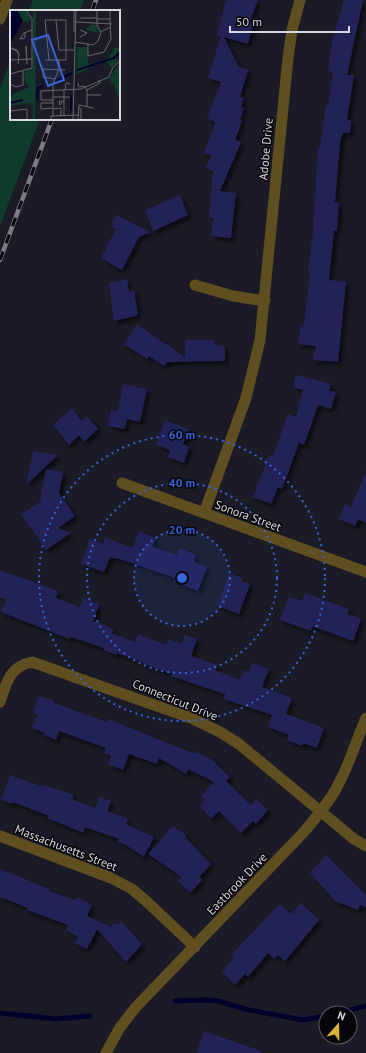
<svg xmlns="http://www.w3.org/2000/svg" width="366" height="1053" font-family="'PT Sans',sans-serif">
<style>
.green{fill:#0f3c2b}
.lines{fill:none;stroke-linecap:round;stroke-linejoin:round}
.stream{stroke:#00022c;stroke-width:5}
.building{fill:#242357;filter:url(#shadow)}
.minor{stroke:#5f4e1f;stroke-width:11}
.rail-casing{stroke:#7b7c85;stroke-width:4.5}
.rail{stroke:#06060b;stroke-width:3;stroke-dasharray:9;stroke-linecap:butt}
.ring{fill:none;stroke:#3963d9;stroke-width:2;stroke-dasharray:2 4}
.labels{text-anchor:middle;stroke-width:3;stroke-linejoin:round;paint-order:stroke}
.street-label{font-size:12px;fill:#d7d8df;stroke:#06060b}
.inset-river{fill:none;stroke:#00022c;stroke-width:2}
.inset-road{fill:none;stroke:#666770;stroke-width:1}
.view{fill:#3963d9;fill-opacity:0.15;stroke:#3963d9;stroke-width:2}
.inset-edge{fill:none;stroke:#d7d8df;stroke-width:2}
.centre{fill:#3963d9;stroke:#06060b;stroke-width:2}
.ring-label{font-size:12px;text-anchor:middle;font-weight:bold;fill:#3963d9;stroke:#06060b;stroke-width:3;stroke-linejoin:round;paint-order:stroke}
</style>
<defs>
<filter id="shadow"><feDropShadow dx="3.5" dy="3.5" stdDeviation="2" flood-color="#0009"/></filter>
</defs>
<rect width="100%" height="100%" fill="#1a1b26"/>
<path class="green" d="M 33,0 L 84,0 L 80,11 L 29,11 Z
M 11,59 L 11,119 L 40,119 L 0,226 L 0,89 Z"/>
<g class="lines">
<path class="stream" d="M 175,1001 L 206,1000 L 218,1001 L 249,1010 L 303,1020 L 326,1016
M 0,1013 L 56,1019 L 90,1016
M 339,1013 L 366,1006"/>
</g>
<path class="building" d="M 226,0 L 258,0 L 250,21 L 254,22 L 248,44 L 224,37 L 239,67 L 248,70 L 240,97 L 244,98 L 241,107 L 244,108 L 240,120 L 242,121 L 235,140 L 241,142 L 220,191 L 236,193 L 231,238 L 211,236 L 213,218 L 209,217 L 213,171 L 206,168 L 211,155 L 204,153 L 215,123 L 214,121 L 207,119 L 221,82 L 208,78 L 221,36 L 217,35 Z
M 344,0 L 363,0 L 347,75 L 354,75 L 347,120 L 351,120 L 350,133 L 343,133 L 340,143 L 335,202 L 339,203 L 337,231 L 334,231 L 329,280 L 346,282 L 338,362 L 313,360 L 316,346 L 298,344 L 301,325 L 304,325 L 310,273 L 308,272 L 313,233 L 318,147 L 320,147 L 326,105 L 328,105 L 333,73 L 328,72 L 332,41 Z
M 180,195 L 188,215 L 153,231 L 145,210 Z
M 116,215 L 151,232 L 139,237 L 122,270 L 101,258 L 116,229 L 111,226 Z
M 127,279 L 129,292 L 134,290 L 138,315 L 114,321 L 109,283 Z
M 137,324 L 185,357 L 185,340 L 215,340 L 214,344 L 225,347 L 225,361 L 167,362 L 164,366 L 149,356 L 147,359 L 124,344 Z
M 296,375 L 331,384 L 329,391 L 336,392 L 331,409 L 318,405 L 304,445 L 299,443 L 282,489 L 278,487 L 271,504 L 253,497 L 269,455 L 273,456 L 288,414 L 296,417 L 303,390 L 293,387 Z
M 123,384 L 147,389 L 140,422 L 127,419 L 125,429 L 108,426 L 111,410 L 118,411 Z
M 72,408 L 82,421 L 87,416 L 98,429 L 84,442 L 79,435 L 69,445 L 53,425 Z
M 165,420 L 189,429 L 183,444 L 189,447 L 184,463 L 168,457 L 170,450 L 156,445 Z
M 33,451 L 58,455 L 26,485 Z
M 46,469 L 63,472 L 59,493 L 75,516 L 58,528 L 71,533 L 46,550 L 21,514 L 40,502 Z
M 366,471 L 366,523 L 358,519 L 355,526 L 339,519 L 345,504 L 351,507 Z
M 139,531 L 156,538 L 152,547 L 177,555 L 179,548 L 196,555 L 194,562 L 207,567 L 198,591 L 174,582 L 175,578 L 117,558 L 117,559 L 110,557 L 104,572 L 81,564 L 90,539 L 103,544 L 105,537 L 133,548 Z
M 0,570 L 58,591 L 56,598 L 80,607 L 83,598 L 99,604 L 93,621 L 114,629 L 112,633 L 135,642 L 138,634 L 166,645 L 168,639 L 182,644 L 185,635 L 197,639 L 191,656 L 217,665 L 215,670 L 240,680 L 244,670 L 249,672 L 252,663 L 269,669 L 262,687 L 292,698 L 286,714 L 324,728 L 317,748 L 303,743 L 302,746 L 287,740 L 289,735 L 268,727 L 272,715 L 224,699 L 225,694 L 171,676 L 172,674 L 142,663 L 142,662 L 117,653 L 116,655 L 104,650 L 104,648 L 71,637 L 70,639 L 1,612 L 6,599 L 0,597 Z
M 229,573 L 242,578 L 241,581 L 250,584 L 239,614 L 218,606 Z
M 305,593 L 349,609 L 347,614 L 361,619 L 353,641 L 312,626 L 311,631 L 280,620 L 289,597 L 302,601 Z
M 39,696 L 54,701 L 54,703 L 107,722 L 108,719 L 123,725 L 195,754 L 196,751 L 212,760 L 230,777 L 226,781 L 251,805 L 256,799 L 268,810 L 256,824 L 253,821 L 241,833 L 219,811 L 211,819 L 200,806 L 205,800 L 201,796 L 214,782 L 188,769 L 186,774 L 159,758 L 157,764 L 129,754 L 123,770 L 108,764 L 111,756 L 104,753 L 106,748 L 59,731 L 56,740 L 44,735 L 45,733 L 32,728 L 37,714 L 33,713 Z
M 10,775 L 44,787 L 45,785 L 74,795 L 72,799 L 95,808 L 99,797 L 111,801 L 107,811 L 128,819 L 126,824 L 154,837 L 144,857 L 126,845 L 118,842 L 119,839 L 85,827 L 83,833 L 48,818 L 49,816 L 13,802 L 12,804 L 1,800 Z
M 173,826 L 186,835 L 185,837 L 211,864 L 199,877 L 202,880 L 190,893 L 178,881 L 182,877 L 148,854 Z
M 326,855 L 366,895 L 366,907 L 360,905 L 358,910 L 335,901 L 310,873 Z
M 0,869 L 50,889 L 49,891 L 75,900 L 77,897 L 92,905 L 87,916 L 110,927 L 115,923 L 117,925 L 121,921 L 142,944 L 126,962 L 97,929 L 87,949 L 75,943 L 78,937 L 66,930 L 68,925 L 27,910 L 28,908 L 0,897 Z
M 301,903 L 319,920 L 285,961 L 278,955 L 274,959 L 268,953 L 248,977 L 245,974 L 235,985 L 222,972 L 234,958 L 231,955 L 280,904 L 291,914 Z
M 204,1031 L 261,1051 L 261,1053 L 197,1053 Z"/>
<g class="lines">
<path class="minor" d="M 0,19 L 7,0
M 195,285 L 233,296 L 265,301
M 122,483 L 366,572
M 204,513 L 246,398 L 260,340 L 288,58 L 292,30 L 300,0
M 0,702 C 7,682 9,667 32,662 L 191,718 L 220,732 L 239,744 L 354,839 L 366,846
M 0,836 L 111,878 L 132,889 L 146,901 L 195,947
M 106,1053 L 119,1029 L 135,1008 L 303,833 C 315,819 327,805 336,789 C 349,766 356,741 366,718"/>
<g class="rail-casing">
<path id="rail" d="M 92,11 L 96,0
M 0,260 L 52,119"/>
</g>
<use href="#rail" class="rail"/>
</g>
<circle cx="182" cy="578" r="48" fill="#3963d9" fill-opacity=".12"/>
<g class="ring">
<circle cx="182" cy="578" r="48"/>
<circle cx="182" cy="578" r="95"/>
<circle cx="182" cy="578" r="143"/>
</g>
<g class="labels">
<g class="street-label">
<text transform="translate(266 149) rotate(-85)" y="4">Adobe Drive</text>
<text transform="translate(248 516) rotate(20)" y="4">Sonora Street</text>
<text transform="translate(175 700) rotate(22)" y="4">Connecticut Drive</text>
<text transform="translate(66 848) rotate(21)" y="4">Massachusetts Street</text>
<text transform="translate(237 884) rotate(-46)" y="4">Eastbrook Drive</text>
</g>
</g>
<g transform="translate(10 10)">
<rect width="110" height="110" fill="#1a1b26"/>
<path d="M 7,0 L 17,2 L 21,11 L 13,12 ZM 23,0 L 26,0 L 25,110 L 22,110 L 23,96 L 19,93 L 0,96 L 0,90 L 4,83 L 20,77 L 15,72 L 14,62 L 23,58 ZM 82,14 L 87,15 L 88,23 L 75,20 ZM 67,37 L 78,37 L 78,53 L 80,54 L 98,49 L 104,38 L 110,37 L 110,43 L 106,48 L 108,51 L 101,58 L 96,51 L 93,51 L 66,65 ZM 110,53 L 110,85 L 107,85 L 104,75 L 99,69 Z" fill="#0f3c2b"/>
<path d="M 0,0 L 7,0 L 13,11 L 0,34 Z" fill="#00022c"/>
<path class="inset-river" d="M 67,60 L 104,48 L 110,42M 45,71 L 62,63M 27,89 L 28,78 L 33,76M 0,93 L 13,90M 61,101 L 61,85"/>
<path class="inset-road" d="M 66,0 L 110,0M 70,8 L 87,8M 87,9 L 100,9M 46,10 L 49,40 L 64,40M 66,12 L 102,14M 100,14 L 100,1M 70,20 L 77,23 L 70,27M 15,22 L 15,28 L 10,29 L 14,23 L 22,20M 64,22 L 64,0M 90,22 L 101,17M 65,32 L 83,35 L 88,31 L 91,23 L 87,15 L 87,0M 78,34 L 78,46 L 94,42 L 101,29 L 100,14M 8,42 L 1,38 L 7,40 L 8,42 L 8,44 L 9,44 L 8,54M 16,43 L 16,36 L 17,54M 0,50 L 22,49M 35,50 L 56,50 L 56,10 L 35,10 L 39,50M 0,64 L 22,58 L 22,9 L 16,0M 45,69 L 33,67 L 33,59 L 55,60M 68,73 L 69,77 L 74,76 L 77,80 L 77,96M 0,74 L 6,77 L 13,75 L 13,61M 55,80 L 56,73 L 59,73 L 59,75M 77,80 L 90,73 L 89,70M 77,85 L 91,85M 43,87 L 60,87M 43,90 L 31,90 L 31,81 L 71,79 L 99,67 L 103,57 L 110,51M 52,91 L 49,91 L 50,95 L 54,90M 43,98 L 31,99 L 31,93 L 43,93M 69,98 L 71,99 L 71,110M 43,99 L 51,98 L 51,106M 0,101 L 17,99 L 17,110M 43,106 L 43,74 L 49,59 L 49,50M 54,106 L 54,80M 41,110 L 41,106 L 69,105M 63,110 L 66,0M 68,110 L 69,95 L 83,98"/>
<path class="view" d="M 38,25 L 54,70 L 38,76 L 22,30 Z"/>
<rect width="110" height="110" class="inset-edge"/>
</g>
<circle cx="182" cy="578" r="6" class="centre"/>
<g class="ring-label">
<text x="182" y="439">60 m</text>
<text x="182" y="487">40 m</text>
<text x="182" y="534">20 m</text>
</g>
<g transform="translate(338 1025) rotate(20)"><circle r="19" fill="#06060b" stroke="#5a5a60"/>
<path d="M0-3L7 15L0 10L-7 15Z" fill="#d9b334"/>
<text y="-6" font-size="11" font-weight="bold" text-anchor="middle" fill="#d7d8df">N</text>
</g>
<path d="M230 26v6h119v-6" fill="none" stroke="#d7d8df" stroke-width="2"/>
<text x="236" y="26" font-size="12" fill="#d7d8df" stroke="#06060b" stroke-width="3" paint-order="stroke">50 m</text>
</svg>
